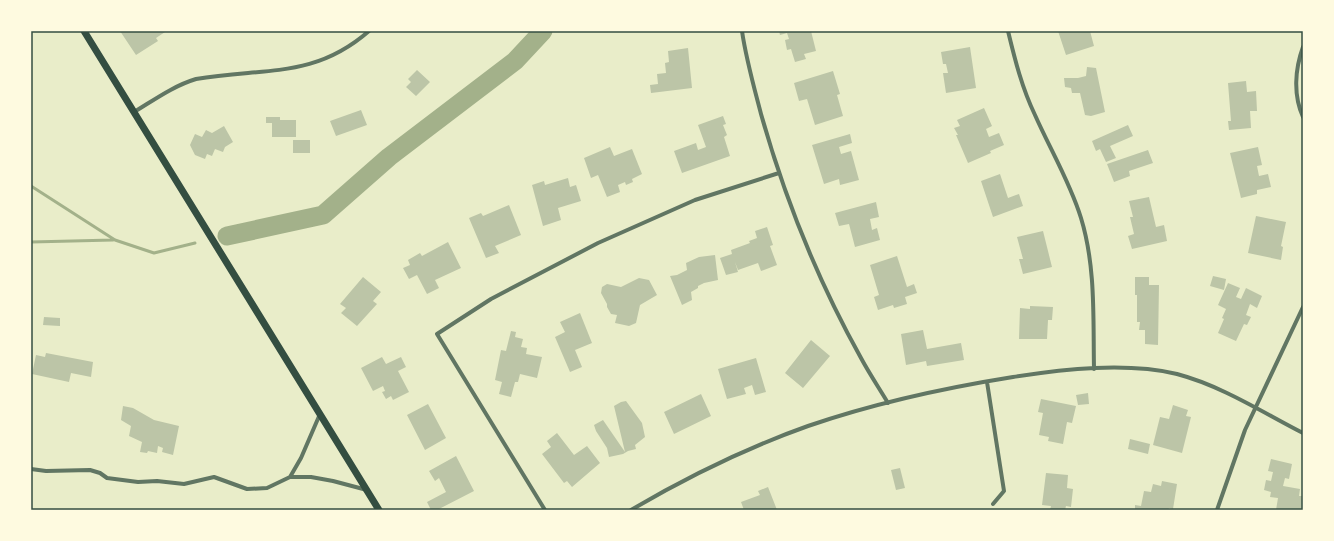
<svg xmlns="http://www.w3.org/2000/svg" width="1334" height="541" font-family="'Space Grotesk',sans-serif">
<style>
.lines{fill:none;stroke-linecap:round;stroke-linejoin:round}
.stream{stroke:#a3b18a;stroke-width:3}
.river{stroke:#a3b18a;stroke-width:19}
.building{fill:#bcc5a7}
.minor{stroke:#617663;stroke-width:4}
.secondary{stroke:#344e41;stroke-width:7}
.neatline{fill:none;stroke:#344e41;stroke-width:1.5}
</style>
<rect width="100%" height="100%" fill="#e9edc9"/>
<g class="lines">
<path class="stream" d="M 31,186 L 115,240 L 154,253 L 195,243
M 31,242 L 113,240"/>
<path class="river" d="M 227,236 L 323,215 L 389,157 L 515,61 L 543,31"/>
</g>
<path class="building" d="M 120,31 L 164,31 L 165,32 L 156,38 L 158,41 L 136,55 Z
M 779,31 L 811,31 L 816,51 L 804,54 L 806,59 L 795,62 L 791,49 L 787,50 L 785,40 L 789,39 L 787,33 L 780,35 Z
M 1058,31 L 1090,31 L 1094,46 L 1066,55 Z
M 970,47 L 976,88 L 946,93 L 943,73 L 948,73 L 946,64 L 943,64 L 941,52 Z
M 688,48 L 692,88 L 651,93 L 650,85 L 658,84 L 657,74 L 666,73 L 665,63 L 669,62 L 668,51 Z
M 1087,67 L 1096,68 L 1105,112 L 1091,116 L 1085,115 L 1080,93 L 1072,93 L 1071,88 L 1065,87 L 1064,78 L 1078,78 L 1086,76 Z
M 417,70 L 430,82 L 416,96 L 406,87 L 411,82 L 408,79 Z
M 833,71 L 840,94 L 837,95 L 843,116 L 815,125 L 807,99 L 799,101 L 794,83 Z
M 1246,81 L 1247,92 L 1256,91 L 1257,111 L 1250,111 L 1251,128 L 1229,130 L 1228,121 L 1231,121 L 1228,83 Z
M 984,108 L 992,126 L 986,129 L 989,137 L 999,133 L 1004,145 L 990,151 L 991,153 L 968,163 L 956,135 L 958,135 L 954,128 L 960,126 L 957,120 Z
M 361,110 L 367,125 L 336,136 L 330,121 Z
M 723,116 L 726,124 L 723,125 L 727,135 L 724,137 L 730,156 L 682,173 L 674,151 L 696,143 L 698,150 L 706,147 L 698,125 Z
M 266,117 L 280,117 L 280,120 L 296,120 L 296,137 L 272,137 L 272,123 L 266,123 Z
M 1128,125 L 1133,136 L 1110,146 L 1116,158 L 1106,162 L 1100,149 L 1096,151 L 1092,141 Z
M 224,126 L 233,142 L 225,147 L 223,152 L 215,149 L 212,156 L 207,154 L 205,159 L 195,155 L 190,145 L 195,134 L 202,137 L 206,130 L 212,133 Z
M 850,134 L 852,143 L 839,147 L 841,154 L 851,151 L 859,180 L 840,185 L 839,179 L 824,184 L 812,145 Z
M 293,140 L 310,140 L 310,153 L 293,153 Z
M 610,147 L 614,156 L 632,149 L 642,174 L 632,179 L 633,182 L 626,185 L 625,182 L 618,185 L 620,192 L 607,197 L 598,175 L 591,178 L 584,158 Z
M 1258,147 L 1262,165 L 1257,166 L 1259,176 L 1268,174 L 1271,187 L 1257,190 L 1257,194 L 1241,198 L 1230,153 Z
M 1148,150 L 1153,163 L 1129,171 L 1130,176 L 1114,182 L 1107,164 Z
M 1000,174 L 1008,198 L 1019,194 L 1023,206 L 993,217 L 981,181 Z
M 568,178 L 570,187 L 576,185 L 581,201 L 558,208 L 561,220 L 543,226 L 532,185 L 544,181 L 545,185 Z
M 1149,197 L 1156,227 L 1164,225 L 1167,241 L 1132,249 L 1128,236 L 1134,234 L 1130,217 L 1133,217 L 1129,201 Z
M 876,202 L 879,217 L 870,219 L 872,230 L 877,228 L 880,240 L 855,247 L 849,224 L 839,226 L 835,213 Z
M 509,205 L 521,235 L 495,246 L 499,253 L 486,258 L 469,218 L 481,213 L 483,216 Z
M 1256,216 L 1286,222 L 1281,246 L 1283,247 L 1281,260 L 1248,253 Z
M 767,227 L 773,245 L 770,246 L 777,265 L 761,271 L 758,263 L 738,270 L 735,262 L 738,272 L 726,275 L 720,258 L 732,254 L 731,250 L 750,243 L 749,241 L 757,238 L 755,231 Z
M 1043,231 L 1052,267 L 1023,274 L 1019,259 L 1023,259 L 1017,237 Z
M 448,242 L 461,268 L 435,280 L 439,288 L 427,294 L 417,275 L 409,279 L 403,268 L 410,265 L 408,260 L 420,253 L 422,256 Z
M 715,255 L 718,280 L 704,283 L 698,286 L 698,288 L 691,292 L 692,300 L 682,305 L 670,276 L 677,275 L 687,270 L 686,263 L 699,257 Z
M 897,256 L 907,287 L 914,284 L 917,293 L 905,297 L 907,304 L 894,308 L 893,305 L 878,310 L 874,297 L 879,295 L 870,265 Z
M 1213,276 L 1226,279 L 1224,290 L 1210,286 Z
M 363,277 L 381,292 L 373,301 L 377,304 L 357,326 L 341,313 L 346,308 L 340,304 Z
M 1135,277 L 1149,277 L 1149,285 L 1159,285 L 1158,345 L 1145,344 L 1145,330 L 1139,330 L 1140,322 L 1137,322 L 1137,295 L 1135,295 Z
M 639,278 L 649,280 L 657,295 L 640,305 L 636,323 L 629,326 L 615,323 L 617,315 L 611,314 L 607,307 L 607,304 L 601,293 L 602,287 L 607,284 L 621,287 Z
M 1228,283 L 1240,288 L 1236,297 L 1241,299 L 1246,288 L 1262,296 L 1257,308 L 1250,304 L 1246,315 L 1251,317 L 1247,325 L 1244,324 L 1236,341 L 1218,333 L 1224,319 L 1222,318 L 1226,309 L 1218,305 Z
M 1030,306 L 1053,307 L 1052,320 L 1048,320 L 1047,339 L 1019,339 L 1020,308 L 1030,309 Z
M 580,313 L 592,343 L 575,350 L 582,367 L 570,372 L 555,337 L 565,332 L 560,322 Z
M 44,317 L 60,318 L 60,326 L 43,325 Z
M 923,330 L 927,349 L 961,343 L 964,360 L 927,366 L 926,361 L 906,365 L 901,334 Z
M 511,331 L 516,332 L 515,337 L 523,339 L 521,347 L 527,348 L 526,354 L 542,357 L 537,378 L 520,374 L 518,382 L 515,382 L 511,397 L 499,394 L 502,382 L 495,380 L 501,350 L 506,351 Z
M 811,340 L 830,356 L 803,388 L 785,373 Z
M 46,353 L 93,362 L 91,377 L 71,373 L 69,382 L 32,374 L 36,355 L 45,357 Z
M 382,357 L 386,364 L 401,357 L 406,367 L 398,371 L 409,392 L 393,400 L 391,396 L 386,399 L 382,392 L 385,391 L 383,386 L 373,391 L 361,368 Z
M 756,358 L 766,392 L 755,395 L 752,385 L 744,388 L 746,394 L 727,399 L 718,369 Z
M 1088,393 L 1089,404 L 1078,405 L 1076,395 Z
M 701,394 L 711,416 L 674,434 L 664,412 Z
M 1041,399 L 1076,406 L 1072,423 L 1067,422 L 1063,444 L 1048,441 L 1049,437 L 1039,435 L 1043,413 L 1038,412 Z
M 626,401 L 642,423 L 645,437 L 635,445 L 636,449 L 628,451 L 623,454 L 609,457 L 607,448 L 596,431 L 594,425 L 603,420 L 625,452 L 614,406 L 621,402 Z
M 428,404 L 446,438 L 425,450 L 407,415 Z
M 1173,405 L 1188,410 L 1186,416 L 1191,417 L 1182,453 L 1153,445 L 1160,417 L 1169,419 Z
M 123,406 L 133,408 L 154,420 L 179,426 L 173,455 L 162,452 L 163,448 L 158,446 L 157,453 L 148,451 L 147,453 L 140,452 L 142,442 L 129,436 L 131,426 L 121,420 Z
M 557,433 L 574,455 L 587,446 L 600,463 L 572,487 L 567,481 L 564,483 L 542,454 L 551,447 L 547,441 Z
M 1130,439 L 1150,444 L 1148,454 L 1128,449 Z
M 456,456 L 474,491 L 437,510 L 431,510 L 427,502 L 446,492 L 439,478 L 435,481 L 429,471 Z
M 1271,459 L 1292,464 L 1289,479 L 1285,478 L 1283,486 L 1300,489 L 1299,496 L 1303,496 L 1303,510 L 1276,510 L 1278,498 L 1270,497 L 1271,492 L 1264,490 L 1266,480 L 1271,481 L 1273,472 L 1268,471 Z
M 900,468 L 905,488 L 896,490 L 891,470 Z
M 1046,473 L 1068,475 L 1067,488 L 1073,489 L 1071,507 L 1066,506 L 1065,510 L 1050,510 L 1051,506 L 1042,505 Z
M 1162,481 L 1177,484 L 1173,509 L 1169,508 L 1168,510 L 1135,510 L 1135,505 L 1141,506 L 1144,491 L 1151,492 L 1153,484 L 1161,486 Z
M 768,487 L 777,510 L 744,510 L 741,502 L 760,495 L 758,491 Z"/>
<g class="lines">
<path class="minor" d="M 742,31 C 746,59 754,87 761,114 C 785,199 818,281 861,358 C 869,373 879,388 888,403
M 1008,31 C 1015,60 1022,88 1035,115 C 1050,149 1070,182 1081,218 C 1096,267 1093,319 1094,369
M 1303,47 C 1295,69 1293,95 1303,117
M 134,112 C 154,100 173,86 196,79 C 262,67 313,80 369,31
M 987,382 L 1004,491 L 993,504
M 31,469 L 46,471 L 90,470 L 100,473 L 107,478 L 138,482 L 157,481 L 184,484 L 214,477 L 247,489 L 267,488 L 290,477 L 311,477 L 333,481 L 367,490
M 290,477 L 301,458 L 320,414
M 545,510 L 437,334 L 491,299 L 598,243 L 695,200 L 779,173
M 631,510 C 687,477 746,448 808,426 C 875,403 944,388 1013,377 C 1064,369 1126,362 1177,374 C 1222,386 1262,412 1303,433
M 1217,510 L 1245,430 L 1303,307"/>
<path class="secondary" d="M 84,31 L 379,510"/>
</g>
<rect width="1334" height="541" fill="none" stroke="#fefae0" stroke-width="64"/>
<rect x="32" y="32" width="1270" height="477" class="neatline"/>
</svg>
